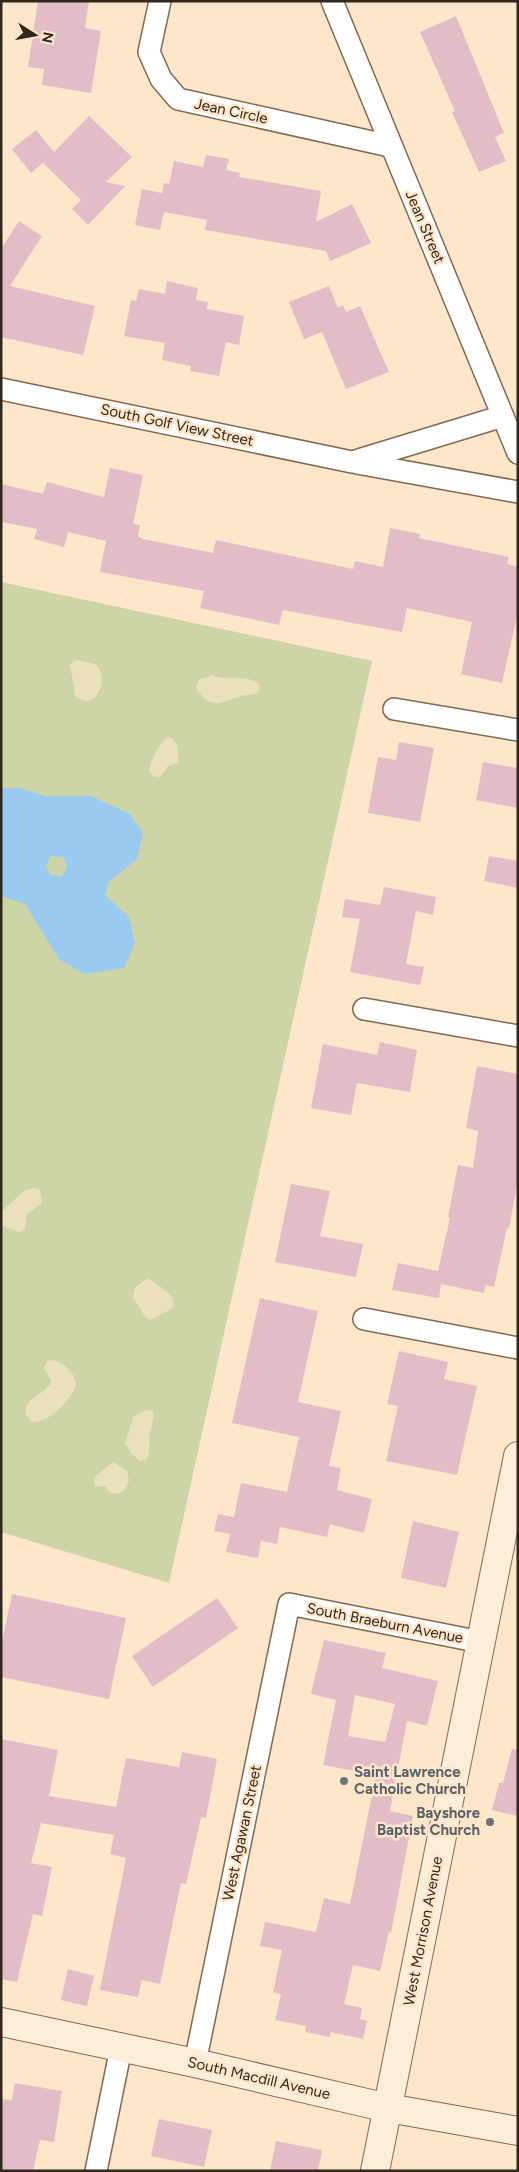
<svg xmlns="http://www.w3.org/2000/svg" width="519" height="2172" font-family="Figtree,sans-serif">
<style>
.green{fill:#cdd5a7}
.sand{fill:#eae0bb}
.water{fill:#9bcaf1;fill-rule:evenodd}
.building{fill:#e2bdc8;fill-rule:evenodd}
.lines{fill:none;stroke-linecap:round;stroke-linejoin:round}
.street-casing{stroke:#7f6b53;stroke-width:24}
.secondary-casing{stroke:#7f6b53;stroke-width:30}
.street{stroke:#fff;stroke-width:21}
.secondary{stroke:#fdeed9;stroke-width:28}
.worship-dot{fill:#6b7280;stroke:#fde6ca;stroke-width:2}
.labels{text-anchor:middle;stroke-width:5;stroke-linejoin:round;paint-order:stroke}
.street-label{font-size:15px;fill:#30271d;stroke:#fde6ca}
.worship-label{font-size:15px;font-weight:bold;fill:#5b616d;stroke:#fde6ca;text-anchor:start}
</style>
<rect width="100%" height="100%" fill="#fde6ca"/>
<path class="green" d="M 1,582 L 372,661 L 169,1583 L 1,1532 Z"/>
<path class="sand" d="M 76,660 L 95,664 C 111,677 96,714 75,696 L 70,664 Z
M 212,675 C 227,682 247,673 260,685 L 259,691 C 253,697 247,694 240,696 C 221,704 208,710 196,687 L 199,680 Z
M 167,737 L 172,738 L 177,745 L 179,763 L 168,766 L 160,777 L 154,777 L 149,771 C 150,762 160,742 167,737 Z
M 33,1188 L 40,1190 L 42,1203 L 27,1214 L 25,1229 L 19,1232 L 1,1225 L 1,1212 L 24,1191 Z
M 148,1278 L 169,1293 L 174,1302 L 172,1309 L 150,1320 L 145,1317 L 133,1297 L 135,1287 Z
M 50,1360 C 63,1361 76,1372 76,1386 C 70,1401 49,1423 32,1422 L 26,1415 C 22,1398 43,1396 50,1384 L 51,1380 L 44,1368 L 47,1361 Z
M 147,1410 L 153,1411 C 155,1419 151,1425 150,1433 C 148,1442 151,1450 147,1459 L 140,1461 L 132,1454 L 125,1443 L 134,1416 Z
M 113,1462 L 127,1471 L 129,1481 L 124,1491 L 115,1494 L 109,1492 L 105,1486 L 96,1487 L 94,1483 L 95,1477 Z"/>
<path class="water" d="M 1,788 L 19,788 L 46,796 L 91,796 L 130,814 L 143,833 L 137,859 L 109,882 L 105,895 L 129,917 L 135,943 L 124,968 L 84,974 L 59,959 L 25,904 L 1,896 ZM 51,856 L 63,857 L 67,866 L 62,876 L 51,875 L 46,866 Z"/>
<path class="building" d="M 38,1 L 89,1 L 85,28 L 101,31 L 91,93 L 42,85 L 44,69 L 28,67 Z
M 456,16 L 504,133 L 495,137 L 506,161 L 479,172 L 452,112 L 455,111 L 420,32 Z
M 89,116 L 132,157 L 106,182 L 125,186 L 88,225 L 72,209 L 81,200 L 43,163 L 47,159 L 31,173 L 12,149 L 36,130 L 54,152 Z
M 206,155 L 229,159 L 226,170 L 240,173 L 239,177 L 321,191 L 316,222 L 352,204 L 371,243 L 330,261 L 326,251 L 205,230 L 207,220 L 164,212 L 160,230 L 135,225 L 142,189 L 162,193 L 164,183 L 169,184 L 174,161 L 203,167 Z
M 19,221 L 42,236 L 10,286 L 95,306 L 83,355 L 1,337 L 1,249 Z
M 167,281 L 198,288 L 196,300 L 208,302 L 207,309 L 244,316 L 239,345 L 226,342 L 219,376 L 190,371 L 191,366 L 162,360 L 165,343 L 124,336 L 131,300 L 136,301 L 139,289 L 165,294 Z
M 329,286 L 338,308 L 343,305 L 346,312 L 360,306 L 389,372 L 346,389 L 322,332 L 304,339 L 289,302 Z
M 110,468 L 143,475 L 133,524 L 140,525 L 138,536 L 143,539 L 213,553 L 216,540 L 353,569 L 355,561 L 383,567 L 390,528 L 420,534 L 419,538 L 509,557 L 507,564 L 518,567 L 518,612 L 502,683 L 461,674 L 472,622 L 407,608 L 402,632 L 283,610 L 279,625 L 200,608 L 204,591 L 100,572 L 106,541 L 68,532 L 64,547 L 34,539 L 37,529 L 1,522 L 1,484 L 43,494 L 47,482 L 104,497 Z
M 399,742 L 434,748 L 420,822 L 368,813 L 378,757 L 396,760 Z
M 483,762 L 518,768 L 518,808 L 476,800 Z
M 489,856 L 518,861 L 518,888 L 484,881 Z
M 384,887 L 436,897 L 433,915 L 416,911 L 406,964 L 424,967 L 420,985 L 350,972 L 360,919 L 342,917 L 345,899 L 380,905 Z
M 380,1042 L 417,1050 L 410,1092 L 357,1083 L 351,1115 L 311,1108 L 323,1044 L 377,1055 Z
M 477,1066 L 518,1074 L 518,1178 L 509,1229 L 507,1228 L 494,1287 L 486,1285 L 484,1293 L 441,1284 L 439,1298 L 392,1290 L 398,1263 L 438,1271 L 450,1218 L 448,1217 L 458,1165 L 473,1168 L 478,1131 L 466,1128 Z
M 291,1184 L 330,1191 L 320,1236 L 363,1244 L 356,1277 L 275,1262 Z
M 260,1298 L 318,1311 L 298,1402 L 341,1411 L 329,1466 L 341,1468 L 337,1490 L 372,1499 L 364,1533 L 330,1524 L 327,1537 L 280,1527 L 277,1544 L 261,1541 L 258,1558 L 226,1552 L 230,1534 L 214,1531 L 218,1514 L 234,1517 L 241,1483 L 287,1492 L 299,1437 L 232,1423 Z
M 399,1351 L 448,1362 L 444,1379 L 477,1386 L 457,1475 L 386,1461 L 398,1406 L 387,1404 Z
M 413,1521 L 459,1532 L 446,1588 L 401,1578 Z
M 12,1594 L 126,1618 L 109,1699 L 1,1677 L 1,1646 Z
M 217,1598 L 238,1628 L 153,1687 L 132,1656 Z
M 324,1640 L 386,1653 L 382,1668 L 438,1681 L 427,1726 L 407,1721 L 390,1811 L 413,1816 L 391,1933 L 389,1932 L 380,1971 L 353,1965 L 344,2004 L 362,2008 L 360,2019 L 367,2021 L 363,2039 L 331,2032 L 330,2037 L 305,2032 L 306,2026 L 275,2020 L 281,1994 L 273,1992 L 282,1950 L 260,1946 L 265,1922 L 316,1932 L 324,1898 L 350,1904 L 376,1775 L 323,1765 L 336,1700 L 311,1694 ZM 355,1695 L 395,1704 L 385,1742 L 348,1736 Z
M 1,1739 L 58,1750 L 49,1796 L 116,1807 L 126,1758 L 179,1767 L 182,1752 L 217,1759 L 206,1818 L 201,1817 L 186,1884 L 181,1883 L 160,1984 L 142,1980 L 138,1997 L 100,1990 L 126,1858 L 110,1854 L 114,1835 L 41,1823 L 31,1863 L 52,1867 L 42,1916 L 33,1914 L 17,1982 L 1,1979 Z
M 512,1749 L 518,1750 L 518,1816 L 492,1810 L 499,1783 L 503,1783 Z
M 68,1969 L 94,1976 L 87,2006 L 61,2000 Z
M 15,2083 L 62,2091 L 54,2142 L 40,2140 L 33,2171 L 1,2171 L 1,2099 L 12,2100 Z
M 159,2119 L 212,2130 L 204,2167 L 151,2156 Z
M 276,2141 L 322,2150 L 318,2171 L 270,2171 Z"/>
<g class="lines">
<g class="street-casing">
<path id="street" d="M 160,1 L 149,52 L 161,79 L 178,99 L 390,146
M 332,1 L 518,453
M 1,389 L 352,462 L 503,416
M 357,463 L 518,492
M 394,709 L 518,730
M 364,1009 L 518,1036
M 364,1319 L 518,1348
M 195,2063 L 289,1604 L 481,1642
M 96,2171 L 121,2048"/>
</g>
<g class="secondary-casing">
<path id="secondary" d="M 1,2022 L 195,2063 L 388,2108 L 518,2131
M 375,2171 L 518,1456"/>
</g>
<use href="#street" class="street"/>
<use href="#secondary" class="secondary"/>
</g>
<g class="worship-dot">
<circle cx="344" cy="1781" r="5"/>
<circle cx="490" cy="1822" r="5"/>
</g>
<g class="labels">
<g class="street-label">
<text transform="translate(231 111) rotate(12)" y="5">Jean Circle</text>
<text transform="translate(425 227) rotate(67)" y="5">Jean Street</text>
<text transform="translate(177 425) rotate(12)" y="5">South Golf View Street</text>
<text transform="translate(385 1623) rotate(11)" y="5">South Braeburn Avenue</text>
<text transform="translate(242 1833) rotate(-78)" y="5">West Agawan Street</text>
<text transform="translate(423 1931) rotate(-79)" y="5">West Morrison Avenue</text>
<text transform="translate(259 2078) rotate(13)" y="5">South Macdill Avenue</text>
</g>
<g class="worship-label">
<text x="354" y="1777">Saint Lawrence<tspan x="354" dy="17">Catholic Church</tspan></text>
<text x="480" y="1818" text-anchor="end">Bayshore<tspan x="480" dy="17">Baptist Church</tspan></text>
</g>
</g>
<rect width="519" height="2172" fill="none" stroke="#30271d" stroke-width="5"/>
<g transform="translate(35 35) rotate(101)" stroke="#fde6ca" stroke-width="4" paint-order="stroke">
<path d="M0-4L9 19L0 12L-9 19Z" fill="#30271d"/>
<text y="-8" font-size="14" font-weight="bold" text-anchor="middle" fill="#30271d">N</text>
</g>
</svg>
